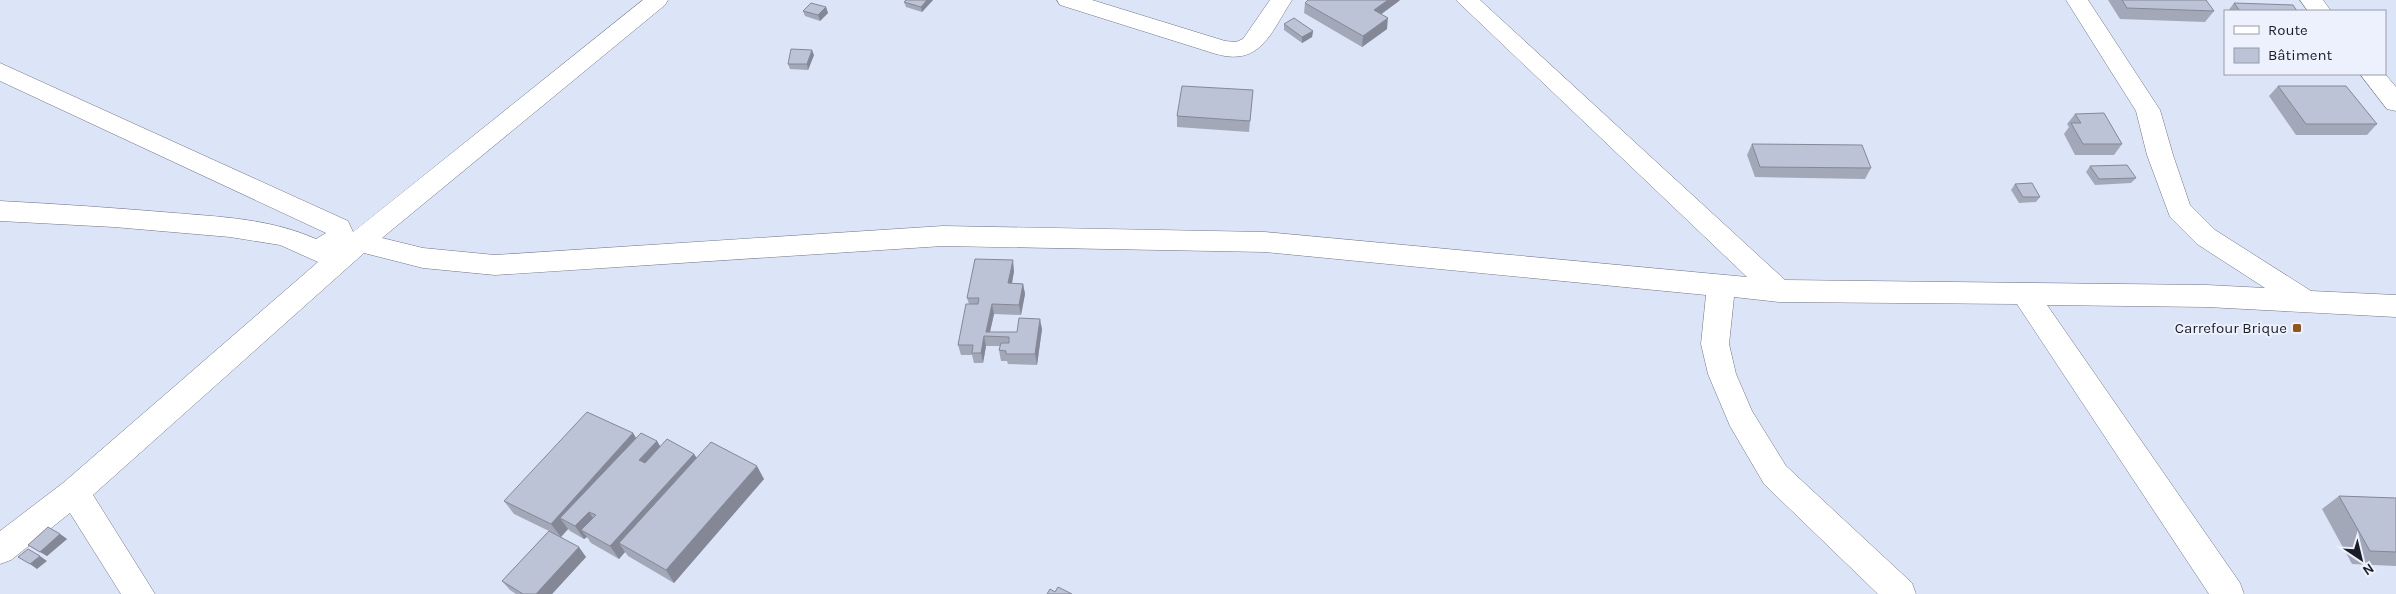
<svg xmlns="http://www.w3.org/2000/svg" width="2396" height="594" font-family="Karla,sans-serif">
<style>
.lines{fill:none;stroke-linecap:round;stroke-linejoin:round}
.minor-casing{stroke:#6f7587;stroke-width:1}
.minor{fill:#fff;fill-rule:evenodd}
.wall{fill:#a2a8b8}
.shaded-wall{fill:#848896}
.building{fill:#bcc3d6;stroke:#848896}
.poi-dot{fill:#93561a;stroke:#ecf1fd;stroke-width:2}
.labels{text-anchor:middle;stroke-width:4;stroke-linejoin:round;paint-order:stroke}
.poi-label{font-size:15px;fill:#1b1d24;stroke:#ecf1fd;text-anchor:end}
</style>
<rect width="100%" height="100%" fill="#dce4f7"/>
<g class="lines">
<g class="minor-casing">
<path id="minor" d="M 643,0 L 668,0 L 665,5 L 382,238 L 423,248 L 495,255 L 943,226 L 1265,232 L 1747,277 L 1456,0 L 1480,0 L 1785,280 L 2207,285 L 2265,288 L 2197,244 L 2170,217 L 2147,155 L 2136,111 L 2066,0 L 2088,0 L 2160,110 L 2173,155 L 2190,205 L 2215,230 L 2311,291 L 2396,295 L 2396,317 L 2207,307 L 2047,305 L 2240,583 L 2244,594 L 2209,594 L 2017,304 L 1779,302 L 1734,297 L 1729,344 L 1736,374 L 1752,411 L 1786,466 L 1912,583 L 1916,594 L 1878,594 L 1764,484 L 1730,426 L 1708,374 L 1701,344 L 1706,295 L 1265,252 L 943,246 L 495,275 L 423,268 L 364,253 L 93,495 L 155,594 L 121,594 L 70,513 L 11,560 L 0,564 L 0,531 L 63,483 L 318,262 L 280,245 L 230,237 L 114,227 L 0,221 L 0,201 C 58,204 116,208 175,213 C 223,217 271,219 316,239 L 326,233 L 0,81 L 0,63 L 348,221 L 353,232 Z
M 1057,0 L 1092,0 L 1225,41 L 1236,42 L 1243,39 L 1270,0 L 1292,0 C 1271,32 1261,67 1216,54 L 1060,5 Z
M 2300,0 L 2323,0 L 2331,11 L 2308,11 Z
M 2360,74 L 2385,74 L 2396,87 L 2396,111 L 2387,109 Z"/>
</g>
<use href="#minor" class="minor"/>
</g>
<path class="wall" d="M 933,0 L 922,12 L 906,7 L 904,2 Z
M 2108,0 L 2206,0 L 2214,11 L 2205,22 L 2120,19 Z
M 1399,1 L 1381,14 L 1387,29 L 1362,47 L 1304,13 L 1305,3 Z
M 2234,3 L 2297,11 L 2228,11 Z
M 826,7 L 828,13 L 820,21 L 805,16 L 803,11 Z
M 1284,24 L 1313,31 L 1312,37 L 1302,43 L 1284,30 Z
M 814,55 L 808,70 L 790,69 L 788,64 Z
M 2278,86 L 2377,124 L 2367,135 L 2296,135 L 2269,96 Z
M 1252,101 L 1249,132 L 1177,127 L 1177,116 Z
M 2075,114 L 2122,144 L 2114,155 L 2075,155 L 2064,134 L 2069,127 L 2067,124 Z
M 1752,144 L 1871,168 L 1865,179 L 1755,177 L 1747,155 Z
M 2090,166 L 2136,178 L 2131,183 L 2095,185 L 2086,172 Z
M 2015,184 L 2040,197 L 2036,202 L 2019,203 L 2011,190 Z
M 1014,271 L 1012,283 L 1023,284 L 1025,294 L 1021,315 L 994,314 L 990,332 L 1017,332 L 1042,329 L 1037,365 L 1008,364 L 1007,361 L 1001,361 L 999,350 L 1000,346 L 986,346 L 983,363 L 974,363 L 972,355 L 961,355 L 958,345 L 969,304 L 967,298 Z
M 633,433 L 636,438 L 657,441 L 660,447 L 694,454 L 697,458 L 764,479 L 674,583 L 628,556 L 625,552 L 619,559 L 591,543 L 587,537 L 584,539 L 570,531 L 568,529 L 561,537 L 586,557 L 552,594 L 516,594 L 510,590 L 502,581 L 549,531 L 514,514 L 504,501 Z
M 2339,496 L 2396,498 L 2396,566 L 2352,564 L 2322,509 Z
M 60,534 L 67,539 L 47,556 L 28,545 Z"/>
<path class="shaded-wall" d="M 927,0 L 933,0 L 922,12 L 921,7 Z
M 1388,0 L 1400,0 L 1399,1 L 1372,21 L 1374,10 Z
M 826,7 L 828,13 L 820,21 L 818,15 Z
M 1388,18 L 1387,29 L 1362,47 L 1363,36 Z
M 1313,31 L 1312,37 L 1302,43 L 1302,37 Z
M 812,50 L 814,55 L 808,70 L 807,64 Z
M 1013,260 L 1014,271 L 1010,294 L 1008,283 Z
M 1023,284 L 1025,294 L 1021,315 L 1019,305 Z
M 992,304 L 994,314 L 989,336 L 986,332 Z
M 1040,319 L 1042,329 L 1037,365 L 1035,354 Z
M 984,336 L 986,346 L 983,363 L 981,353 Z
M 633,433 L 641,446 L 560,518 L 568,529 L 561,537 L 551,524 Z
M 657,441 L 665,454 L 647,473 L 639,460 Z
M 694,454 L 702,467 L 619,543 L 625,552 L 619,559 L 610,546 Z
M 757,466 L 764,479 L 674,583 L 666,570 Z
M 589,512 L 598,525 L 581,530 L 587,537 L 584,539 L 575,526 Z
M 60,534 L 67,539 L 47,556 L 40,552 Z
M 579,547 L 586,557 L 552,594 L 536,594 Z
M 40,556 L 47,561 L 37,569 L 30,564 Z"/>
<path class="building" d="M 906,0 L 927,0 L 921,7 L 904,2 Z
M 1308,0 L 1388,0 L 1374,10 L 1388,18 L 1363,36 L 1305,3 Z
M 2122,0 L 2206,0 L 2214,11 L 2127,8 Z
M 811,3 L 826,7 L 818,15 L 803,11 Z
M 2234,3 L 2293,5 L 2297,11 L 2240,11 Z
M 1294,18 L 1313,31 L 1302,37 L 1284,24 Z
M 791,49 L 812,50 L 807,64 L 788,64 Z
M 1182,86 L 1253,90 L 1250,121 L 1177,116 Z
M 2278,86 L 2346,86 L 2377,124 L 2306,124 Z
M 2104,113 L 2122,144 L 2083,144 L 2071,123 L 2081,123 L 2075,114 Z
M 1752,144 L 1862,145 L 1871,168 L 1760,167 Z
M 2127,165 L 2136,178 L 2099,179 L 2090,166 Z
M 2032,183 L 2040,197 L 2023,197 L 2015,184 Z
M 975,259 L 1013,260 L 1008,283 L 1023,284 L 1019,305 L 992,304 L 986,332 L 1017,332 L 1019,318 L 1040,319 L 1035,354 L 1006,354 L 1006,351 L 999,350 L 1001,343 L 1009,343 L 1009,337 L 984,336 L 981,353 L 972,353 L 973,345 L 958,345 L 966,304 L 978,304 L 979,298 L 967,298 Z
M 587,412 L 633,433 L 551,524 L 504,501 Z
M 641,433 L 657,441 L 639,460 L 645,463 L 667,439 L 694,454 L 610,546 L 581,530 L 596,515 L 589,512 L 575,526 L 560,518 Z
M 711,442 L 757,466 L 666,570 L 619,543 Z
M 2339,496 L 2396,498 L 2396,552 L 2370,551 Z
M 48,527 L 60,534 L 40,552 L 28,545 Z
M 549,531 L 579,547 L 536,594 L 523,594 L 502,581 Z
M 28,549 L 40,556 L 30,564 L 18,557 Z
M 1058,587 L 1072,594 L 1047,594 L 1050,589 L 1055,592 Z"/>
<rect class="poi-dot" x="2292" y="323" width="10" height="10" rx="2.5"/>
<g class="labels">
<g class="poi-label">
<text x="2287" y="333">Carrefour Brique</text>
</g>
</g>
<rect x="2224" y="10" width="162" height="65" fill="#ecf1fd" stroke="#989ca6"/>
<rect x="2234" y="26" width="25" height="8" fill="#ffffff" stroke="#989ca6"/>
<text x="2268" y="35" font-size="15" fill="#1b1d24">Route</text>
<rect x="2234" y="48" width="25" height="15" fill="#bcc3d6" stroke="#989ca6"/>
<text x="2268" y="60" font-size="15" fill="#1b1d24">Bâtiment</text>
<g transform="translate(2361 559) rotate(145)" stroke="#ecf1fd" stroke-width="4" paint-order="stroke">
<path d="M0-4L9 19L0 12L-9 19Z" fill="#1b1d24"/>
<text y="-8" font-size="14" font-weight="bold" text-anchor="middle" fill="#1b1d24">N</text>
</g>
</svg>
